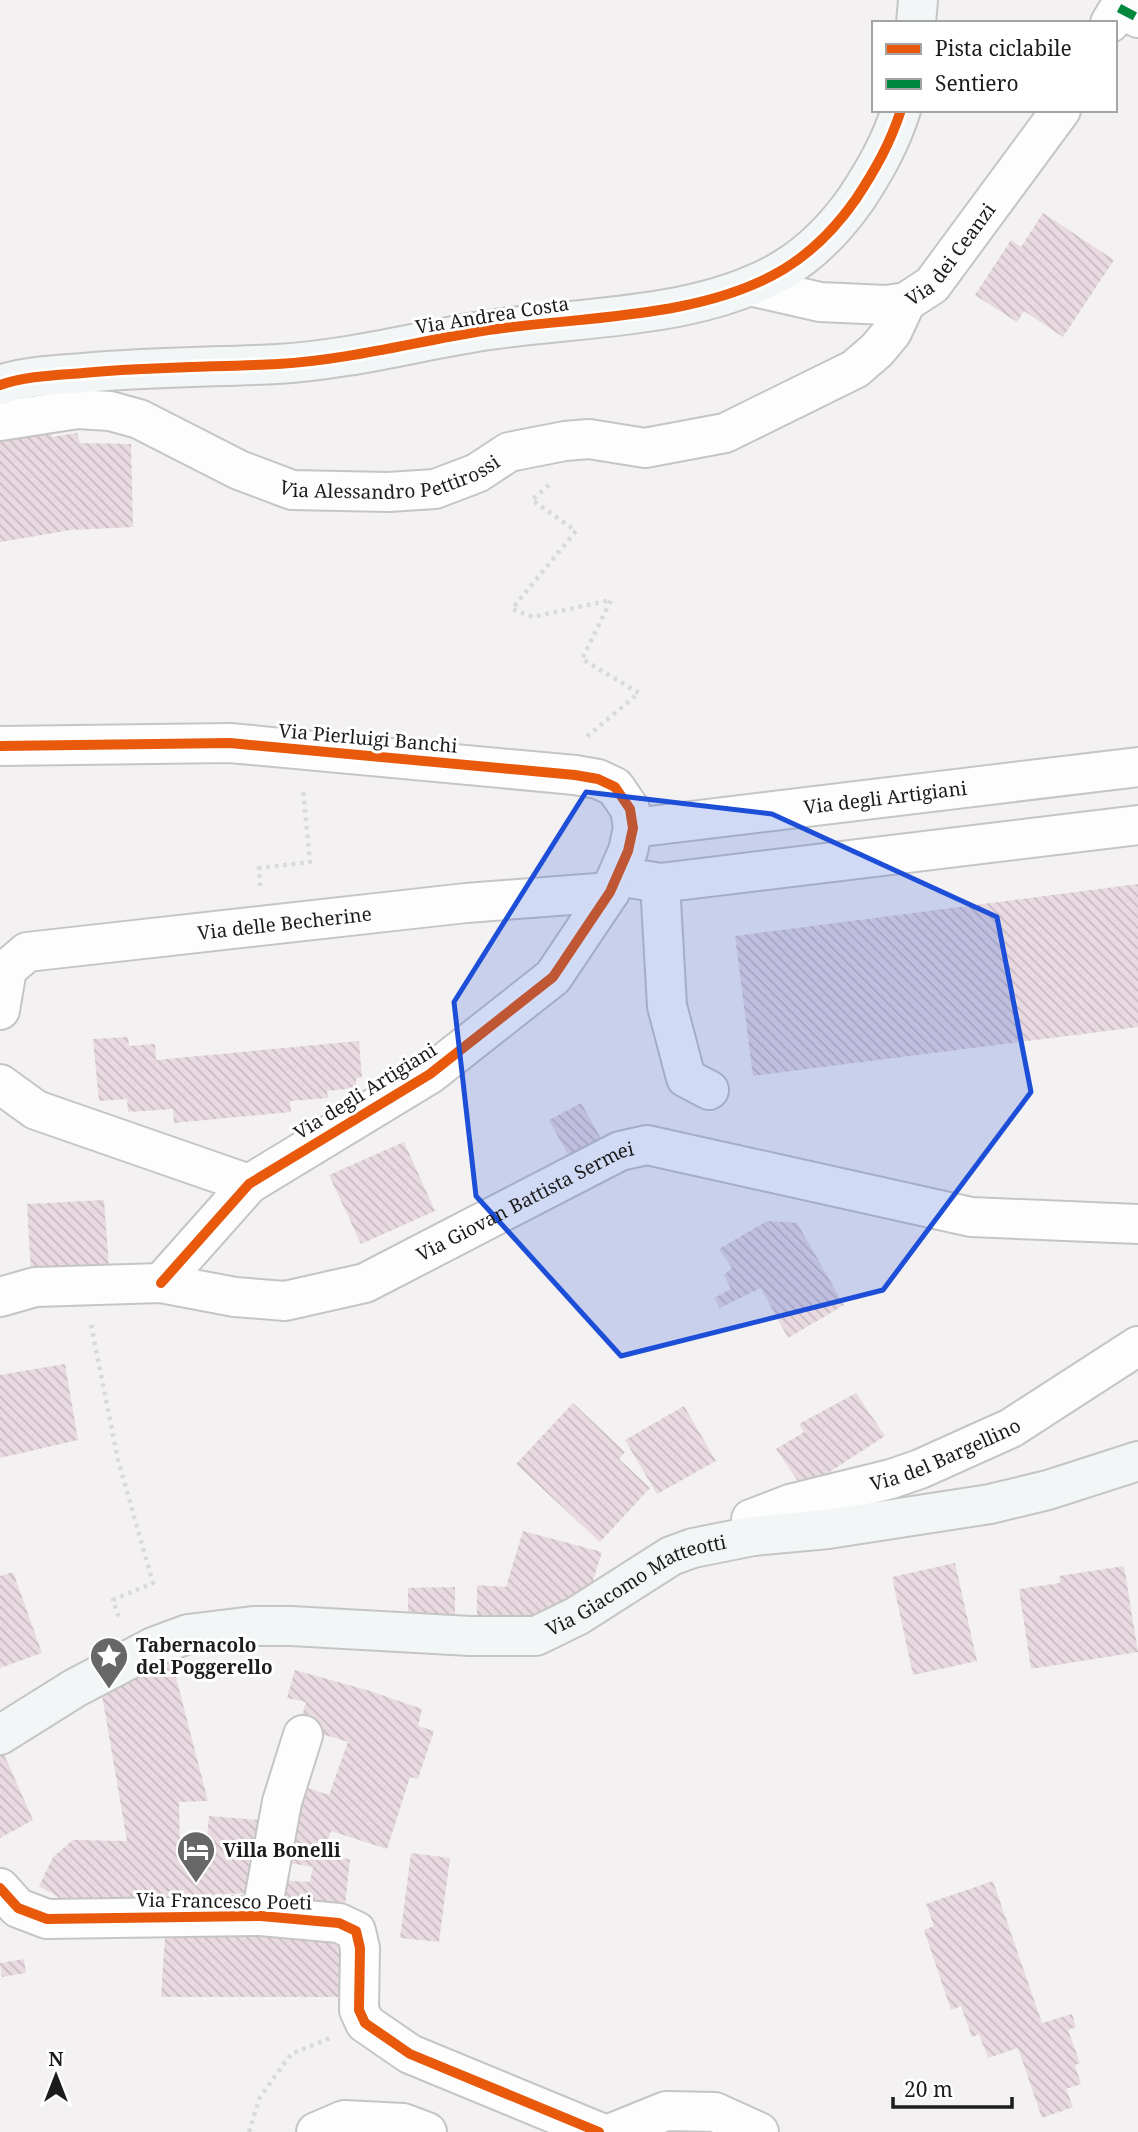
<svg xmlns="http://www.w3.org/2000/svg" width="1138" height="2132" font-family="'Noto Serif',serif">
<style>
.building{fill:url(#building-back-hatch)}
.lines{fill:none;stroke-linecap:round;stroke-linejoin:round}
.street-casing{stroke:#c6c5c5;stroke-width:42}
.secondary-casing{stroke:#c6c5c5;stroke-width:42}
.path{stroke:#dad9d9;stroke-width:4.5;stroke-dasharray:3.5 5;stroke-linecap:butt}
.street{stroke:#fdfdfd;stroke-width:38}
.secondary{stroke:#f2f6f6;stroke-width:38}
.quiet{stroke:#00873e;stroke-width:9;stroke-dasharray:18 9;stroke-linecap:butt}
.cycleway-casing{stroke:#fff;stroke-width:15}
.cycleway{stroke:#e8590c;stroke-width:10}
.marked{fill:#1d4ed8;fill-opacity:0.2;stroke:#1d4ed8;stroke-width:5;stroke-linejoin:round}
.labels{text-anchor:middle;stroke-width:6;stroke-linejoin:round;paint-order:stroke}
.street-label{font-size:19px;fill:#1d1c1c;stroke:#fff}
.poi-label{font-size:19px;font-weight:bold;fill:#1d1c1c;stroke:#fff;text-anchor:start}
</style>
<defs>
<pattern id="building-back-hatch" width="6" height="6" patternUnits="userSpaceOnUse" patternTransform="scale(1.75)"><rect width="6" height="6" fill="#e8dae0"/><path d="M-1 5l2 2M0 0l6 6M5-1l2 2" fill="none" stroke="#c7bac0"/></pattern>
</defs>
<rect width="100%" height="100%" fill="#f3f1f2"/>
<path class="building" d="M 1043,213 L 1114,260 L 1063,337 L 1024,311 L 1017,322 L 975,295 L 1011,240 L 1021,247 Z
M 49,423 L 52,437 L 77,433 L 80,443 L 131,444 L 133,527 L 71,530 L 0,542 L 0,430 Z
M 1138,884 L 1138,1027 L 753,1076 L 735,936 Z
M 128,1037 L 129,1046 L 155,1044 L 156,1060 L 359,1041 L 362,1077 L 356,1078 L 356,1088 L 327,1091 L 328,1098 L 290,1101 L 291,1112 L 174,1123 L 173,1109 L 128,1112 L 127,1099 L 99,1101 L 93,1039 Z
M 581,1103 L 603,1142 L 571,1160 L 549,1120 Z
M 404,1142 L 435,1211 L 361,1244 L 329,1175 Z
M 104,1200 L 109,1268 L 31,1273 L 27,1204 Z
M 767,1221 L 797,1223 L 844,1305 L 788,1338 L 761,1288 L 720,1308 L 714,1298 L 731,1289 L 724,1275 L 732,1268 L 719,1249 Z
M 65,1364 L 78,1440 L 0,1458 L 0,1375 Z
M 856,1393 L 885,1436 L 825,1475 L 800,1484 L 776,1449 L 804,1432 L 799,1424 Z
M 573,1403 L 625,1452 L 619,1459 L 650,1488 L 600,1542 L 516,1464 Z
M 684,1406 L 716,1461 L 657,1494 L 625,1440 Z
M 523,1531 L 602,1552 L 591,1587 L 537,1622 L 477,1620 L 477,1585 L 506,1587 Z
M 955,1563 L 977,1661 L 913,1675 L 892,1577 Z
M 1124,1566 L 1138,1652 L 1031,1669 L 1019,1589 L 1060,1583 L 1059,1576 Z
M 13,1572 L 42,1653 L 0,1668 L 0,1576 Z
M 455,1587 L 455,1615 L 408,1616 L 408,1588 Z
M 170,1654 L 208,1801 L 179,1802 L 180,1847 L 206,1846 L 209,1816 L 259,1820 L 254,1893 L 138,1897 L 139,1906 L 75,1907 L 39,1886 L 53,1857 L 73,1840 L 127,1841 L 101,1689 Z
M 295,1670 L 370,1691 L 422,1709 L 418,1726 L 434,1731 L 418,1779 L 410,1777 L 387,1849 L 331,1831 L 322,1857 L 350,1859 L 344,1915 L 270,1913 L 276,1880 L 310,1882 L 313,1867 L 278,1861 L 293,1783 L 329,1795 L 348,1742 L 299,1727 L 306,1702 L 287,1698 Z
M 3,1752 L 33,1820 L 0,1838 L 0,1753 Z
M 411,1853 L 450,1858 L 439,1942 L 400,1938 Z
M 993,1881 L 1042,2023 L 1072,2014 L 1076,2027 L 1068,2030 L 1080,2063 L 1075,2065 L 1081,2084 L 1066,2089 L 1073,2107 L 1042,2118 L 1018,2048 L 988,2058 L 979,2034 L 972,2037 L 961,2006 L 951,2010 L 924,1930 L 934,1926 L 926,1904 Z
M 166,1923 L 349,1943 L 346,1997 L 161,1997 Z
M 24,1959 L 26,1973 L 2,1977 L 0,1963 Z"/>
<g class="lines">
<g class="street-casing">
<g id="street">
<path d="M 1110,23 L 1119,8 L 1138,18"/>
<path id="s1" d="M 750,286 L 820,302 L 886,305 L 906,302 L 932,285 L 1061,110"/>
<path id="s2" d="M 0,421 L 78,409 L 110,411 L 139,419 L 239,470 L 292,490 L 388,492 L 435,489 L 477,473 L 509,452 L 565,441 L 589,439 L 645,448 L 725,433 L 855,369 L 877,350 L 892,332 L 906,302"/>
<path d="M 0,746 L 230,743 L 575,775 L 598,779 L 615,787 L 630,809 L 633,828 L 628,851 L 610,892 L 553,977 L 430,1074 L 249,1184 L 161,1283"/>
<path id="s3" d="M 633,828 L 1138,767"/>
<path d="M 618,876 L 660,883 L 1138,825"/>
<path d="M 660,883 L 667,1006 L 686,1078 L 709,1090"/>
<path id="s4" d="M 0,1010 L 7,969 L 27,952 L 466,903 L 610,892"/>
<path d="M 0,1084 L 36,1110 L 249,1184"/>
<path id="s5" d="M 0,1297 L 35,1287 L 161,1283 L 235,1297 L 285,1301 L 365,1283 L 620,1151 L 647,1145 L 971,1217 L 1138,1224"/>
<path id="s6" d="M 753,1536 L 751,1519 L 790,1504 L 891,1479 L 920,1469 L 1011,1428 L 1138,1346"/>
<path d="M 0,1888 L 18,1908 L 47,1919 L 261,1916 L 339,1923 L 356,1931 L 360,1948 L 359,2010 L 365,2023 L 410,2054 L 599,2132"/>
<path d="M 261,1916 L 282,1802 L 303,1735"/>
<path d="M 316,2132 L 344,2120 L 403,2123 L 427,2132"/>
<path d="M 614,2132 L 666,2111 L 715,2112 L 759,2132"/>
</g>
</g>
<g class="secondary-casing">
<g id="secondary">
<path d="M 916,23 L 918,0"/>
<path d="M 0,385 C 24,376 58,375 83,373 C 148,367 213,367 278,364 C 347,360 414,342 482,331 C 578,316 700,320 784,269 C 812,252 837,226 856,199 C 875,170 890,144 901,110"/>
<path id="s7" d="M 0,1735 L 75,1688 L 153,1647 L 188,1634 L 253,1626 L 291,1626 L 470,1636 L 536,1636 L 577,1616 L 671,1556 L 693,1548 L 753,1536 L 828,1529 L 990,1504 L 1048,1490 L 1138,1461"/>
</g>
</g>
<path class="path" d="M 549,485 L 532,500 L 576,531 L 512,609 L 533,617 L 611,600 L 582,659 L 639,693 L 585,738
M 260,886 L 259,868 L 310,862 L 303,790
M 91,1325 L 118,1460 L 153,1583 L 113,1600 L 120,1621
M 249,2132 L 260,2097 L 291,2054 L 330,2038"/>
<use href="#street" class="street"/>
<use href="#secondary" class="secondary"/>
<path class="quiet" d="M 1119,8 L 1138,18"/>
<g class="cycleway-casing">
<path id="cycleway" d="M 0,385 C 24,376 58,375 83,373 C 148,367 213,367 278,364 C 347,360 414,342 482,331 C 578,316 700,320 784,269 C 812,252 837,226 856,199 C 875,170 890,144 901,110
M 0,746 L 230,743 L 575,775 L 598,779 L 615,787 L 630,809 L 633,828 L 628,851 L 610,892 L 553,977 L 430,1074 L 249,1184 L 161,1283
M 0,1888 L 18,1908 L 47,1919 L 261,1916 L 339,1923 L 356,1931 L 360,1948 L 359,2010 L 365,2023 L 410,2054 L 599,2132"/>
</g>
<use href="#cycleway" class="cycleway"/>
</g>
<path class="marked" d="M 586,792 L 772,814 L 997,917 L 1031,1092 L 883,1290 L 621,1356 L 476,1196 L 454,1002 Z"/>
<defs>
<g id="sight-pin" transform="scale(2.0125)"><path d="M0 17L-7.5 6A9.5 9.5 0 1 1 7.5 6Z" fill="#686767" stroke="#fff"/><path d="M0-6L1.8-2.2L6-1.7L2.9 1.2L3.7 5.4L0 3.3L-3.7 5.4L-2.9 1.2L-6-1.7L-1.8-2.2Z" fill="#fff"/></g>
<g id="hotel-pin" transform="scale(2.0125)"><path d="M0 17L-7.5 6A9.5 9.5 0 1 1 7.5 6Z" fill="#686767" stroke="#fff"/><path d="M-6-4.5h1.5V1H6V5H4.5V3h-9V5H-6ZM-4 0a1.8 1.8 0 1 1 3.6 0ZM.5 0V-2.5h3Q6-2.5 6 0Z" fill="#fff"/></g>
</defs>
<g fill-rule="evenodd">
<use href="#sight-pin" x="109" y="1656"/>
<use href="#hotel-pin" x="196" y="1850"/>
</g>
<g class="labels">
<g class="street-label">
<text dy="7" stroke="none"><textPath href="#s1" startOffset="224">Via dei Ceanzi</textPath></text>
<text transform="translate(492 315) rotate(-9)" y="7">Via Andrea Costa</text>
<text dy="7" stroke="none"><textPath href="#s2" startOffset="410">Via Alessandro Pettirossi</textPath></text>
<text transform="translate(368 738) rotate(5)" y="7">Via Pierluigi Banchi</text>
<text dy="7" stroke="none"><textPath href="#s3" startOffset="254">Via degli Artigiani</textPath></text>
<text dy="7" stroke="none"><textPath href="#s4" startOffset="327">Via delle Becherine</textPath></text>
<text transform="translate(365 1091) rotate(-32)" y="7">Via degli Artigiani</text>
<text dy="7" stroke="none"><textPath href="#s5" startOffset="550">Via Giovan Battista Sermei</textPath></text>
<text dy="7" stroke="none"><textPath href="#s6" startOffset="222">Via del Bargellino</textPath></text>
<text dy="7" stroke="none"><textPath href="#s7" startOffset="676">Via Giacomo Matteotti</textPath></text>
<text transform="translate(224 1901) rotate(1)" y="7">Via Francesco Poeti</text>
</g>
<g class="poi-label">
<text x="136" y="1652">Tabernacolo<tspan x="136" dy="22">del Poggerello</tspan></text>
<text x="223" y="1857">Villa Bonelli</text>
</g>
</g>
<rect x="872" y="21" width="245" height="91" fill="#ffffff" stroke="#a5a4a4" stroke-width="2"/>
<rect x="886" y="44" width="35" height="10" fill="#e8590c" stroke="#a5a4a4" stroke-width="2"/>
<text x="935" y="56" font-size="21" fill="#1d1c1c">Pista ciclabile</text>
<rect x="886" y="79" width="35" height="10" fill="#00873e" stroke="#a5a4a4" stroke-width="2"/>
<text x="935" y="91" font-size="21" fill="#1d1c1c">Sentiero</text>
<g transform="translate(56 2076)" stroke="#ffffff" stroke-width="5" paint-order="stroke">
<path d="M0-5L12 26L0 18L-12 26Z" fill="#1d1c1c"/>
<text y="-10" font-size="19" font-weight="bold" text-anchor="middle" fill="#1d1c1c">N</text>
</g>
<path d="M893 2097v10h119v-10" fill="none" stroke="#1d1c1c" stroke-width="3.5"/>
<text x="904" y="2097" font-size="21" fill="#1d1c1c" stroke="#ffffff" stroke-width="5" paint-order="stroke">20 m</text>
</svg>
